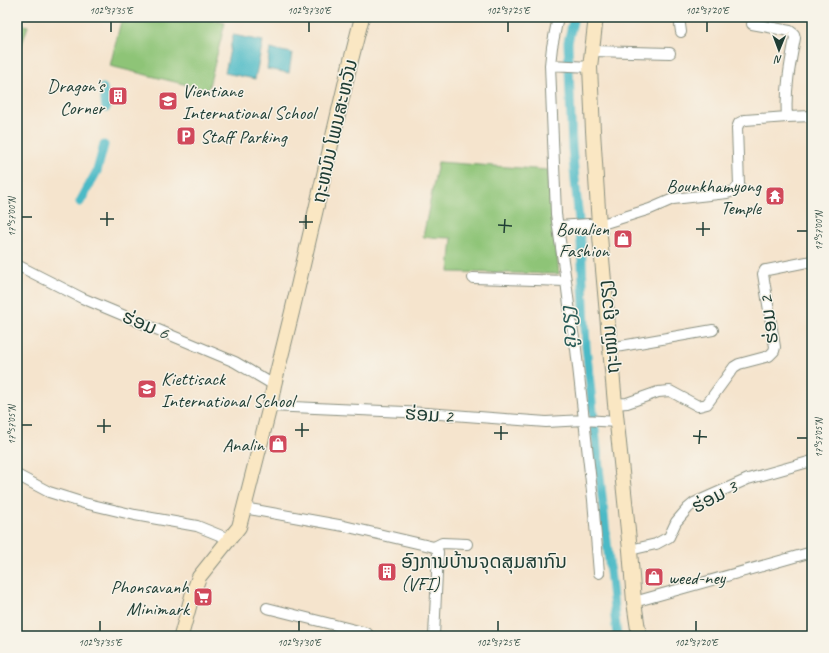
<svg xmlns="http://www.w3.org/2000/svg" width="829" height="653" font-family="Caveat,'Noto Sans Lao',sans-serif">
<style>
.green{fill:#8ec477;stroke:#568056}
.water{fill:#4cbac6;stroke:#367c7d}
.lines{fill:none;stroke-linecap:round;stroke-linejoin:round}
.canal{stroke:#4cbac6;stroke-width:9}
.street-casing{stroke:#8a9080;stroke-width:12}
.secondary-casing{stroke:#8a9080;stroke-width:16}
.street{stroke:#fff;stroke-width:10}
.secondary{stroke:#fae7c3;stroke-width:14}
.ticks{fill:none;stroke:#1f3d34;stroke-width:1.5}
.labels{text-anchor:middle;stroke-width:3;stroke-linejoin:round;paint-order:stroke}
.poi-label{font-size:19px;fill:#1f3d34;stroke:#f7f3e8;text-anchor:end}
.street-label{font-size:19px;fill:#1f3d34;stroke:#f7f3e8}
.water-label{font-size:20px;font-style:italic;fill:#2a5c58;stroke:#f7f3e8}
.neatline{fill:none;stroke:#1f3d34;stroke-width:1.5}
.ticks-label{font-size:10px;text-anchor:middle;fill:#1f3d34}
</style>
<rect width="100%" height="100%" fill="#f7f3e8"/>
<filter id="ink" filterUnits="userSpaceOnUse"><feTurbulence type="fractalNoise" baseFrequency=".025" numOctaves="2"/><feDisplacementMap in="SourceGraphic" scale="8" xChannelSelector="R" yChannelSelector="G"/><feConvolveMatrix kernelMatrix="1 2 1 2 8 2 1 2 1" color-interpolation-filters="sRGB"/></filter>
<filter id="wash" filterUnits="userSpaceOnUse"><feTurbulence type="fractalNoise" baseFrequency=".012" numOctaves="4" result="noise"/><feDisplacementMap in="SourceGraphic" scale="16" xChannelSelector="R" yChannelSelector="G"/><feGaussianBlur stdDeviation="0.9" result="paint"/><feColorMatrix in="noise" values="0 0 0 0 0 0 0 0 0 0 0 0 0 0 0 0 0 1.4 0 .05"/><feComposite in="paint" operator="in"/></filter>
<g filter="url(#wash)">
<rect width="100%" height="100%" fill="#f5e4cd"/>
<path class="green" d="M 122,17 L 200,17 L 225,23 L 208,90 L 110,66 Z
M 17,23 L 28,26 L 17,59 Z
M 438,162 L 548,170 L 559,274 L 449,272 L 452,238 L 423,237 Z"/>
<path class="water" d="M 233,35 L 263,41 L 255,79 L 225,73 Z
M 270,49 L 292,53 L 289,73 L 267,69 Z"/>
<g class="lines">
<path class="canal" d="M 574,17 L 568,42 L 572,148 L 581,242 L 586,346 L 617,636
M 103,88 L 106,108
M 80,202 L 97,171 L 104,145"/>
</g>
</g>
<g filter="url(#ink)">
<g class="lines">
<g class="street-casing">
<path id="street" d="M 558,17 L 552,47 L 550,65 L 556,214 L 566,281 L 571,321 L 576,349 L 593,500 L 599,573
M 679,17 L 681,32
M 752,24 L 790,31 L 794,34 L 795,38 C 790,64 785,90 787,117
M 593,51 L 670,53
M 550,65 L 590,67
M 558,226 L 589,224 L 599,225 L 650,209 L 673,199 L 727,193 L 734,191 L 739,185 L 737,128 L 739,123 L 745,120 L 787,117 L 812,116
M 17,265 L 82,298 L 235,362 L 274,385
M 473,278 L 566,281
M 610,348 L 713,330
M 615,404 L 627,403 L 658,392 L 670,391 L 698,406 L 703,405 L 707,404 L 734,367 L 739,364 L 769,356 L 774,351 L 775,347 L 763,274 L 765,270 L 767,270 L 812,261
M 270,406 L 427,413 L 546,422 L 584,420 L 617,422
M 17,475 L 49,492 L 84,503 L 135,515 L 197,526 L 229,539
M 244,508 L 344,526 L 434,547 L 437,549 L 438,552 L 434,636
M 434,547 L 442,543 L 467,544
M 630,550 L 656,544 L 669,537 L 676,522 L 688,508 L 694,503 L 748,479 L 812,461
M 634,602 L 812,552
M 267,608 L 367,633 L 369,636"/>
</g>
<g class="secondary-casing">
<path id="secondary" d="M 596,17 L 590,67 L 593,131 L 599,225 L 615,404 L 630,550 L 634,602 L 639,636
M 181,636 L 192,596 L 199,577 L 239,527 L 244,508 L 270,406 L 274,385 L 292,312 L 348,72 L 362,17"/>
</g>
<use href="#street" class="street"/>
<use href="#secondary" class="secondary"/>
</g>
</g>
<path class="ticks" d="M 111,32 L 111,22M 309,32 L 309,22M 508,32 L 508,22M 707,32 L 707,22M 22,217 L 32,217M 100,219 L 114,219M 299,222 L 313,222M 498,225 L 512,226M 107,226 L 107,212M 306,229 L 306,215M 696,229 L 710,229M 797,231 L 807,231M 504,233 L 505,219M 703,236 L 703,222M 22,425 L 32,425M 97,426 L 111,426M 295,430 L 309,430M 104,433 L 104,419M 494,433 L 508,433M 693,436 L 707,437M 302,437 L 302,423M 797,438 L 807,438M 501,440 L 501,426M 699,444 L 700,430M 100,631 L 100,621M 299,631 L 299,621M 498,631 L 498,621M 696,631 L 696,621"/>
<defs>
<g id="building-square" transform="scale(1)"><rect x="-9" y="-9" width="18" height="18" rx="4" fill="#d1495b" stroke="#f7f3e8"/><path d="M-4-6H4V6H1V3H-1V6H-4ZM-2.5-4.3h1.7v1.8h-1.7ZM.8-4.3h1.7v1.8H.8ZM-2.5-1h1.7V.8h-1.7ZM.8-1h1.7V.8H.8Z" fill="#fff"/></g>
<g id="school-square" transform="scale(1)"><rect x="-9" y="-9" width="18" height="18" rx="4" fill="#d1495b" stroke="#f7f3e8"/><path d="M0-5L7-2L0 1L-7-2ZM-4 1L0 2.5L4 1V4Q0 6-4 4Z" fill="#fff"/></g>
<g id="parking-square" transform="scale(1)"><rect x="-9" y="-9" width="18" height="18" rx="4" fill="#d1495b" stroke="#f7f3e8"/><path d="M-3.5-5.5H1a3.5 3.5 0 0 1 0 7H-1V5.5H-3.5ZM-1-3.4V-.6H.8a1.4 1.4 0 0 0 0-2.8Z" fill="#fff"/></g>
<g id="temple-square" transform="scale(1)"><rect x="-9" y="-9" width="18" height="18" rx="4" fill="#d1495b" stroke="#f7f3e8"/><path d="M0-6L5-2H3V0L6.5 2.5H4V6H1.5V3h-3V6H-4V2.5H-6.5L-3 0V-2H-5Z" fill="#fff"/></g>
<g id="shop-square" transform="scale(1)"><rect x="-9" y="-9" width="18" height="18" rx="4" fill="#d1495b" stroke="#f7f3e8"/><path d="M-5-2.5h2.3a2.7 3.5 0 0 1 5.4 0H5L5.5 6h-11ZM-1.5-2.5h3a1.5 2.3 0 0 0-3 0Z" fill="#fff"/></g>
<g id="supermarket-square" transform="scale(1)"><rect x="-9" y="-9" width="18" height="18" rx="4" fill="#d1495b" stroke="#f7f3e8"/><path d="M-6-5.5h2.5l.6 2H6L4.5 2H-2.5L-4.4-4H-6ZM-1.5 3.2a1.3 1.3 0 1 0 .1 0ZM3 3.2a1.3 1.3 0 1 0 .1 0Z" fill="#fff"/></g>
</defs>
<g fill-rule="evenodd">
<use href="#building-square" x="118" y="96"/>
<use href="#school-square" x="168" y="101"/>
<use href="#parking-square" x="186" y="136"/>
<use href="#temple-square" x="775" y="196"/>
<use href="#shop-square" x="623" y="239"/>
<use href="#school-square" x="147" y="389"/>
<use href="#shop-square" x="278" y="444"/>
<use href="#building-square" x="387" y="572"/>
<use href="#shop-square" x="654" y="577"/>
<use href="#supermarket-square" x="203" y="597"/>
</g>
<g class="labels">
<g class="poi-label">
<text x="104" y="92">Dragon's<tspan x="104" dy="22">Corner</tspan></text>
<text x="182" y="97" text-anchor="start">Vientiane<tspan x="182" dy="22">International School</tspan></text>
<text x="200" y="143" text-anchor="start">Staff Parking</text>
<text x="761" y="192">Bounkhamyong<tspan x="761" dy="22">Temple</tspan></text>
<text x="609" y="235">Boualien<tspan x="609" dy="22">Fashion</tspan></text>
<text x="161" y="385" text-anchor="start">Kiettisack<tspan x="161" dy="22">International School</tspan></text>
<text x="264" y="451">Analin</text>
<text x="401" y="568" text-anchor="start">ອົງການບ້ານຈຸດສຸມສາກົນ<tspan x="401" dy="22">(VFI)</tspan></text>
<text x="668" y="584" text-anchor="start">weed-ney</text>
<text x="189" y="593">Phonsavanh<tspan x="189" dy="22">Minimark</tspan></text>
</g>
<g class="street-label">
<text transform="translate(334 131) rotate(-77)" y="7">ຖະຫນົນ ໂພນສະຫວັນ</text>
<text transform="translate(768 320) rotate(-97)" y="7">ຮ່ອມ 2</text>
<text transform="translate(146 324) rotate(23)" y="7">ຮ່ອມ 6</text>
<text transform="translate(608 327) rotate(-95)" y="7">ຖະໜົນ ຄູວຽງ</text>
<text transform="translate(429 414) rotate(4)" y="7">ຮ່ອມ 2</text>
<text transform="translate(714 496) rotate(-28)" y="7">ຮ່ອມ 3</text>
</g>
<g class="water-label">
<text transform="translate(568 328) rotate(-93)" y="7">ຄູວຽງ</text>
</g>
</g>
<rect width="829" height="653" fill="none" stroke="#f7f3e8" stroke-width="44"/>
<g transform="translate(779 50) rotate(181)" stroke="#f7f3e8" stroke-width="3" paint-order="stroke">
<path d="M0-3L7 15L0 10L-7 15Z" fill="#1f3d34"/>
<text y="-6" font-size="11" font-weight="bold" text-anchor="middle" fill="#1f3d34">N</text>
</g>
<rect x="22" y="22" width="785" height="609" class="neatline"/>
<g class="ticks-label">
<text x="111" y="14">102°37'35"E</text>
<text x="309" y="14">102°37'30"E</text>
<text x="508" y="14">102°37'25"E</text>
<text x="707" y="14">102°37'20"E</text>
<text transform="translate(11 217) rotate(-90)" y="4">17°57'00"N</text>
<text transform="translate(818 231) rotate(-90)" y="4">17°57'00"N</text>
<text transform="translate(11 425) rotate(-90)" y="4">17°57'05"N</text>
<text transform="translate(818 438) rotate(-90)" y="4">17°57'05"N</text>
<text x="100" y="646">102°37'35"E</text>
<text x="299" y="646">102°37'30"E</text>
<text x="498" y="646">102°37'25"E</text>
<text x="696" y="646">102°37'20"E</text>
</g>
</svg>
